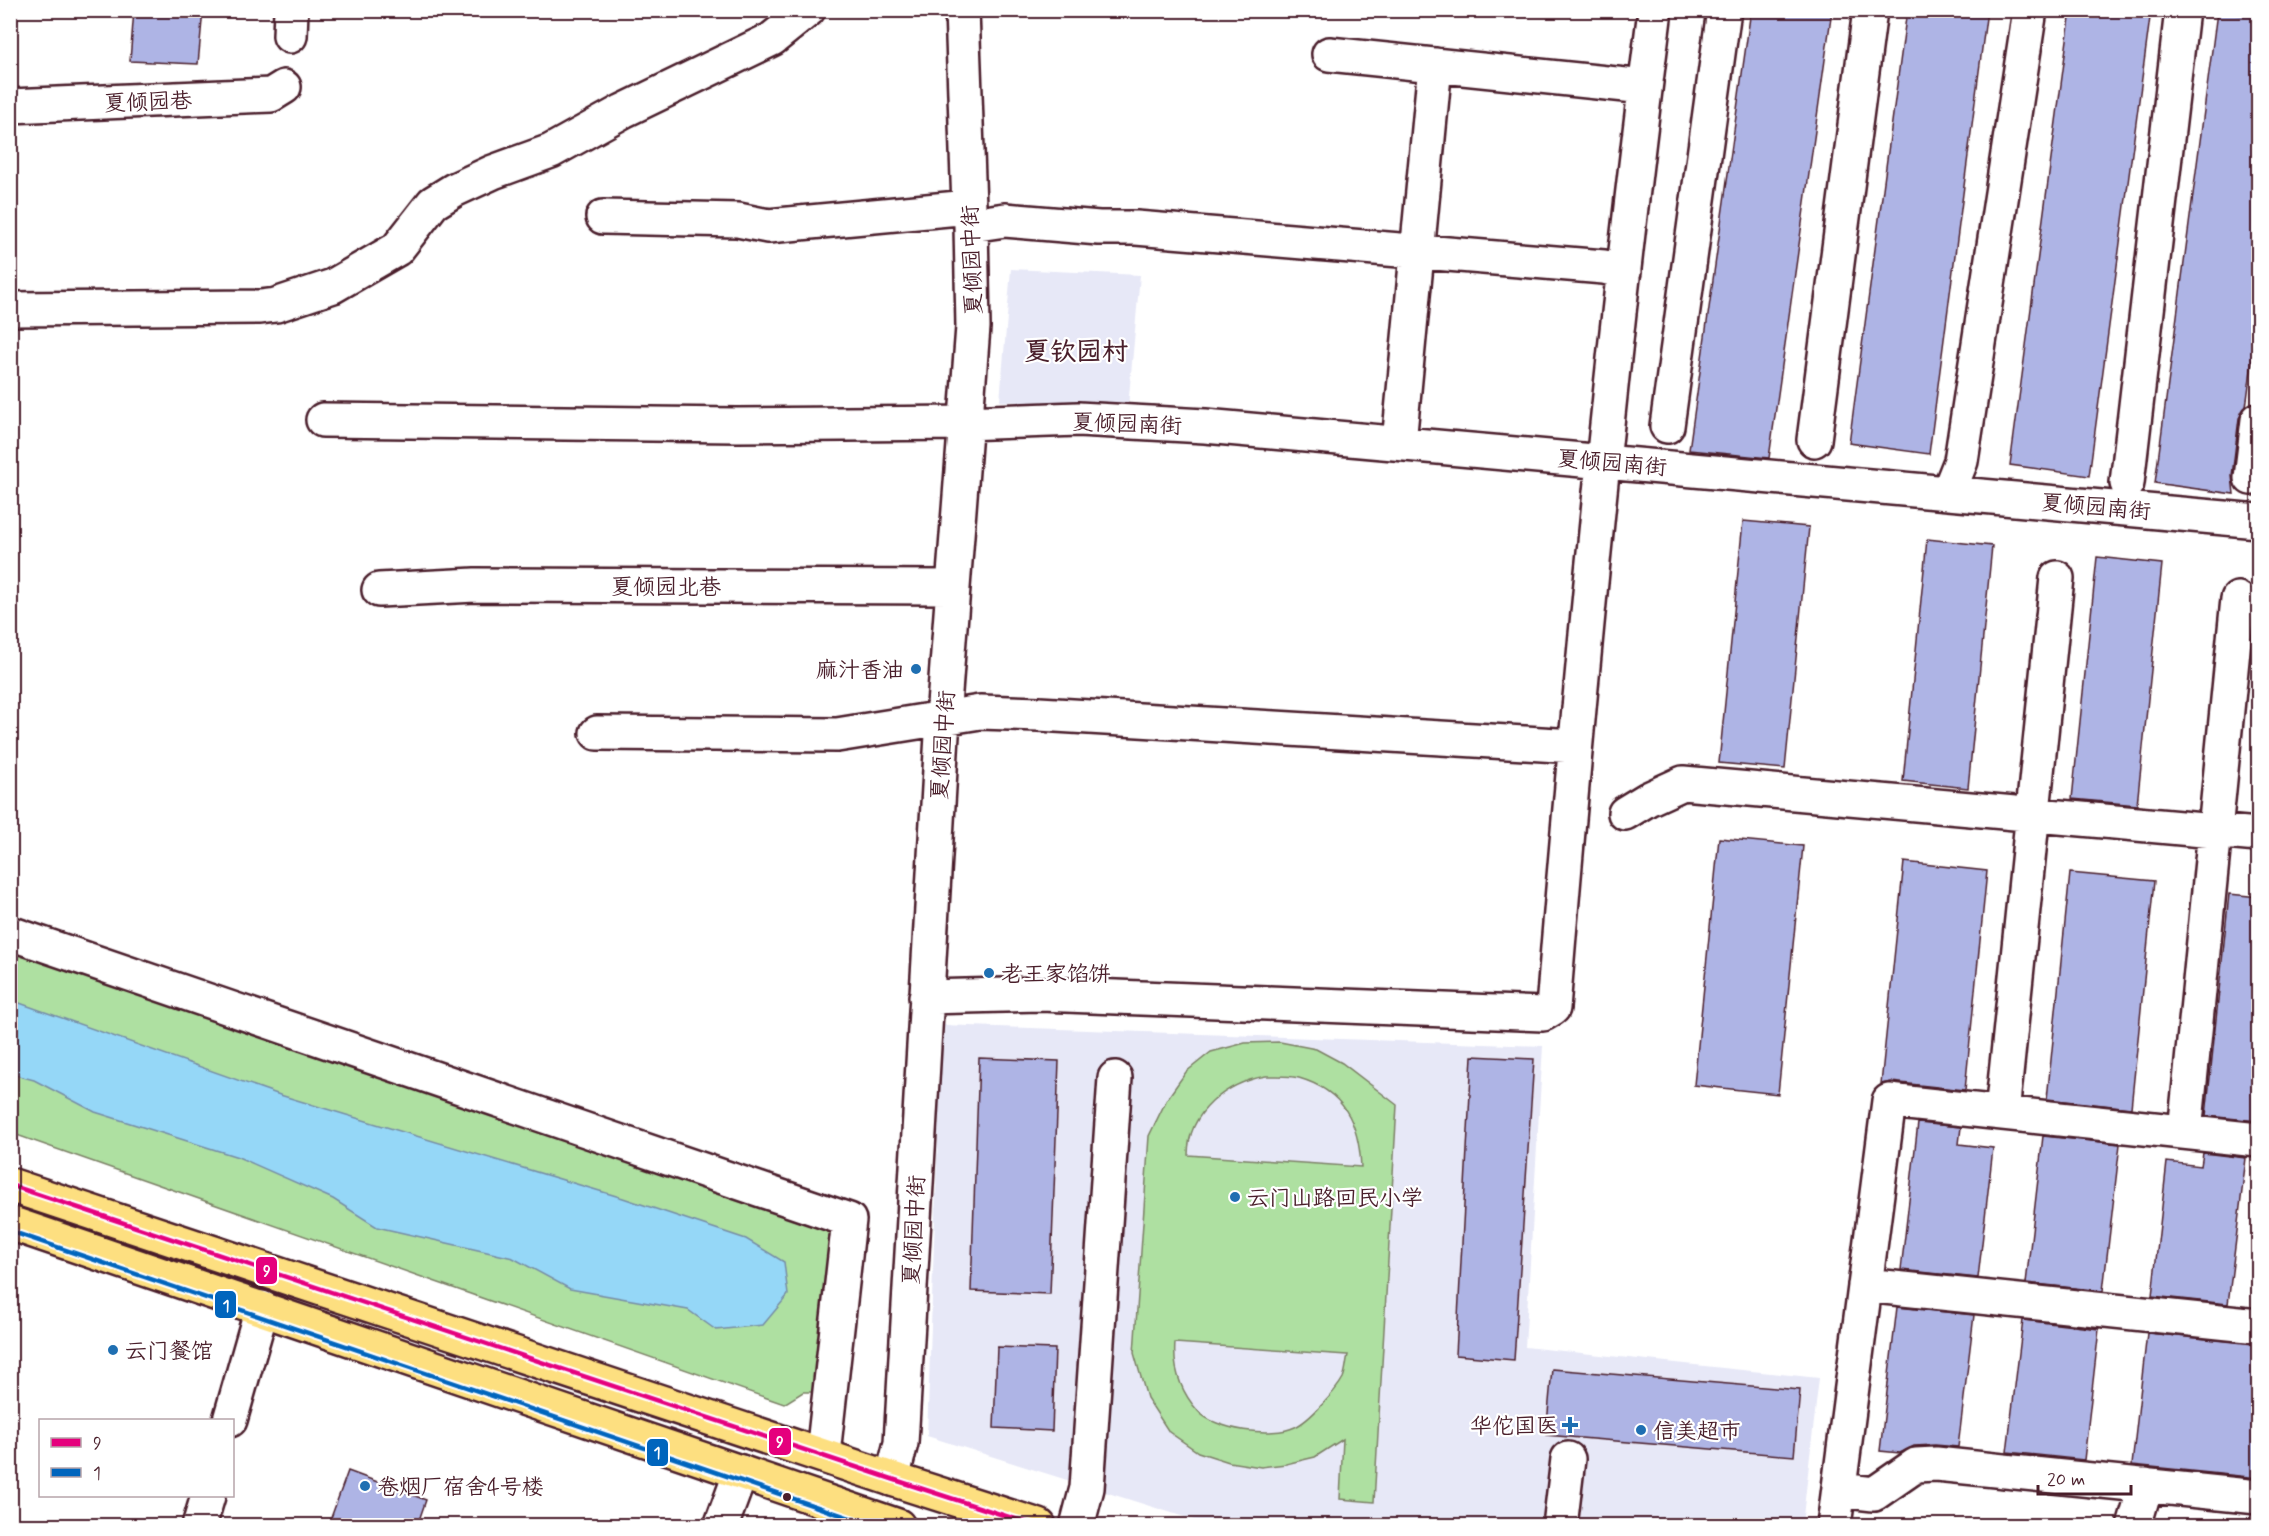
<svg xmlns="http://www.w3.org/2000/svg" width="2269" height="1536" font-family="Mynerve,'LXGW WenKai TC',sans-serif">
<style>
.built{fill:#e7e8f7}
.green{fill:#aee0a1;stroke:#7c8066;stroke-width:1.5;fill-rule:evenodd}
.water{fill:#95d7f7;stroke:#778da5;stroke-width:1.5}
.building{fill:#aeb4e5;stroke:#4a1f2b;stroke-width:1.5}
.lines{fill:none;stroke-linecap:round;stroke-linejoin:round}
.minor-casing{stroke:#4a1f2b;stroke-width:38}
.major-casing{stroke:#4a1f2b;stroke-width:38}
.minor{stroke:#fff;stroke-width:33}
.major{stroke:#fddf80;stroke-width:33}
.bus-1-casing{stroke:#fff;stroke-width:9}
.bus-2-casing{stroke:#fff;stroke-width:9}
.bus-1{stroke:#e5007d;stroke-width:4.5}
.bus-2{stroke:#0065bd;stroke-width:4.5}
.poi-dot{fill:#1f6fb2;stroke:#fff;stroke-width:2}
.bus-dot{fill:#4a1f2b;stroke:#fff;stroke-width:2}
.labels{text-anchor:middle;stroke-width:4.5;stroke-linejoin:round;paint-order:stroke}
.street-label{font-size:22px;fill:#4a1f2b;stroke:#fff}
.poi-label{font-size:22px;fill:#4a1f2b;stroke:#fff;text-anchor:start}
.quarter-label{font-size:26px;font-weight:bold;fill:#4a1f2b;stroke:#fff}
.line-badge{stroke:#fff;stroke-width:2}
.badge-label{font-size:16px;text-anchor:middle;font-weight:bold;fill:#fff}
</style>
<rect width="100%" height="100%" fill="#fff"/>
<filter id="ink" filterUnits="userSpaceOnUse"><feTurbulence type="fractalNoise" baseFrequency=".0167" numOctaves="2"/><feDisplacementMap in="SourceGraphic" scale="12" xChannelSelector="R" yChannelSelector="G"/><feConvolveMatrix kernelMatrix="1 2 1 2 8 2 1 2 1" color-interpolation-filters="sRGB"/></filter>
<g filter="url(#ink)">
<path class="built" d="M 1011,269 L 1140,275 L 1128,407 L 1000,401 Z
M 942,1025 L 1543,1046 L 1525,1347 L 1819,1378 L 1802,1525 L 1210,1525 L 927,1436 Z"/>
<path class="green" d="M 11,949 L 835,1234 L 827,1392 L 803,1392 L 784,1404 L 11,1133 Z
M 1280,1042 L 1316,1049 L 1342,1063 L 1397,1105 L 1374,1502 L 1340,1499 L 1343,1439 L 1315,1457 L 1286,1464 L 1261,1467 L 1229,1462 L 1198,1452 L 1169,1432 L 1147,1398 L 1134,1353 L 1149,1136 L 1167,1099 L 1186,1072 L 1211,1052 L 1245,1043 ZM 1266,1076 C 1276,1076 1289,1075 1299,1078 C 1344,1091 1359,1123 1361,1167 L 1188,1155 C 1188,1112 1226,1083 1266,1076 ZM 1175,1343 L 1347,1355 L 1348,1355 C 1346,1362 1346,1371 1343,1378 C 1336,1391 1309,1421 1295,1427 C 1273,1438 1214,1430 1198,1411 C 1181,1392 1173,1368 1175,1343 Z"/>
<path class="water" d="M 11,1000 L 280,1095 L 623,1198 L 746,1239 L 784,1262 L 788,1295 L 763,1325 L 716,1330 L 688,1310 L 570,1289 L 513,1258 L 377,1227 L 333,1199 L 238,1157 L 95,1112 L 34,1080 L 11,1074 Z"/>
<path class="building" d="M 134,10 L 203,10 L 198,64 L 130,61 Z
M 1751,10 L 1832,10 L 1769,458 L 1689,450 Z
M 1907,10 L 1987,10 L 1929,454 L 1849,443 Z
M 2071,10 L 2151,10 L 2089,476 L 2010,465 Z
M 2217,12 L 2259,17 L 2259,310 L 2246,407 L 2239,418 L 2232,476 L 2234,494 L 2155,483 Z
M 1743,521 L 1809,527 L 1785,769 L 1719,763 Z
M 1927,539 L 1992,546 L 1968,788 L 1903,781 Z
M 2097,557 L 2162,564 L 2137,805 L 2072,799 Z
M 1719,838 L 1803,846 L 1778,1094 L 1694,1085 Z
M 1904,862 L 1987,871 L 1965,1090 L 1891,1082 L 1881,1084 Z
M 2070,873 L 2154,881 L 2131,1108 L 2047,1099 Z
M 2229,894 L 2259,897 L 2259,1121 L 2206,1116 Z
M 1472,1056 L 1534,1059 L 1514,1360 L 1456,1355 Z
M 979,1058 L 1059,1061 L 1050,1294 L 971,1291 Z
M 1918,1123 L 1961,1127 L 1959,1144 L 1993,1148 L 1978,1278 L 1901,1270 Z
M 2043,1136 L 2120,1144 L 2103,1291 L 2026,1283 Z
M 2203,1153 L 2246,1158 L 2228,1304 L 2152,1296 L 2167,1162 L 2201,1166 Z
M 1897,1307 L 1974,1315 L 1958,1447 L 1935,1445 L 1914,1446 L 1900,1453 L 1880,1451 Z
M 2023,1320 L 2099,1329 L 2084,1460 L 2007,1452 Z
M 2147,1333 L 2259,1344 L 2259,1478 L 2132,1465 Z
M 997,1347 L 1055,1349 L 1052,1431 L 994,1428 Z
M 1552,1369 L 1800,1390 L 1794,1456 L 1546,1435 Z
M 348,1471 L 426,1500 L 417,1526 L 328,1526 Z"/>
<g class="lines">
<g class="minor-casing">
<path id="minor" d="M 290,36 L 291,10
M 1329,54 L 1645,87
M 10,106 L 271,95 L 284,87
M 603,217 L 738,220 L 768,226 L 969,207
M 971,225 L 1005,220 L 1099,228 L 1136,228 L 1604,267 L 1624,272
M 10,309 L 260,307 L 276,305 L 333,286 L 397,249 L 433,203 L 454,190 L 493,172 L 551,151 L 623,111 L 772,39 L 808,10
M 323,420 L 737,425 L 964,423 L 1078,419 L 1205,426 L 2258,521
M 1667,426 L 1724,10
M 1814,440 L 1870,10
M 1399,443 L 1435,65
M 2251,478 L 2258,420
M 1953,481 L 1961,461 L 2030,10
M 2127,483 L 2182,10
M 379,590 L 475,585 L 952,587
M 597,733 L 837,735 L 980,712 L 1039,714 L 1574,746
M 1625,813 L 1648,799 L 1683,783 L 2258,835
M 10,933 L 849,1220 L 823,1454
M 926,997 L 1041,994 L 1543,1014 L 1553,1008 C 1580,677 1612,347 1654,18
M 2002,1113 L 2057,578
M 2185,1132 L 2238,599
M 1865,1285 L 2258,1326
M 230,1420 L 262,1308
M 892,1479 L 901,1443 L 943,718 L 973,327 L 971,225 L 969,207 L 962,10
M 1839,1490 L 1874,1494 L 1916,1465 L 1936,1464 L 2258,1497
M 199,1526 L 208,1496
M 721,1526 L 741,1472
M 1077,1526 L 1087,1488 L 1115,1078
M 1560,1526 L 1568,1459
M 1834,1526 L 1889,1101 L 2258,1140
M 2134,1526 L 2146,1485"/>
</g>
<g class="major-casing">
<path id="major" d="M 10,1185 L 892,1479 L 1039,1526
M 10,1223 L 898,1526"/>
</g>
<use href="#minor" class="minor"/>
<use href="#major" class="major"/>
<g class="bus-1-casing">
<path id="bus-1" d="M 10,1185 L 892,1479 L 1037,1526"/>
</g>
<g class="bus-2-casing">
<path id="bus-2" d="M 10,1231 L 873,1526"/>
</g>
<use href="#bus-1" class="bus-1"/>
<use href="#bus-2" class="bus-2"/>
</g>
</g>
<g class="poi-dot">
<circle cx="916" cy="669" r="6"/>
<circle cx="989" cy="973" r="6"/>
<circle cx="1235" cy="1197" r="6"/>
<circle cx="113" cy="1350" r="6"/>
<path d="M1567 1416h6v6h6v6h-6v6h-6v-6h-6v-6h6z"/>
<circle cx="1641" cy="1430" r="6"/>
<circle cx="365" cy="1486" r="6"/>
</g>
<circle class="bus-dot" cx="787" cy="1497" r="5"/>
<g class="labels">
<g class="street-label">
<text transform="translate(148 101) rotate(-2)" y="8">夏倾园巷</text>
<text transform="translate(971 260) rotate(-92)" y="8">夏倾园中街</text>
<text transform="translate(1127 423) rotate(2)" y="8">夏倾园南街</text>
<text transform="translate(1612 462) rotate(5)" y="8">夏倾园南街</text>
<text transform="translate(2096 506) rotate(5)" y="8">夏倾园南街</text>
<text x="666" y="594">夏倾园北巷</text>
<text transform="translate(942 745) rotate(-86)" y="8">夏倾园中街</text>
<text transform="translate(913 1230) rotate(-87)" y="8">夏倾园中街</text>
</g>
<g class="poi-label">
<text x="904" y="677" text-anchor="end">麻汁香油</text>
<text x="1001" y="981">老王家馅饼</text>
<text x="1247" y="1205">云门山路回民小学</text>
<text x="125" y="1358">云门餐馆</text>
<text x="1558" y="1433" text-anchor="end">华佗国医</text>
<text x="1653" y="1438">信美超市</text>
<text x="377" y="1494">卷烟厂宿舍4号楼</text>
</g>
<g class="quarter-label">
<text x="1076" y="360">夏钦园村</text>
</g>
</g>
<g class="line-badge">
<rect x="255" y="1256" width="23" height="29" rx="6" fill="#e5007d"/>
<rect x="214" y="1290" width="23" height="29" rx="6" fill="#0065bd"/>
<rect x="768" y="1427" width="24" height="29" rx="6" fill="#e5007d"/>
<rect x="646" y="1438" width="23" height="29" rx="6" fill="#0065bd"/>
</g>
<g class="badge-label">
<text x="267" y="1276">9</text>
<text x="226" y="1311">1</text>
<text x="780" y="1447">9</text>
<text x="657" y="1458">1</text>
</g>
<rect width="2269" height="1536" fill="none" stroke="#fff" stroke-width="36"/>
<rect x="18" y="18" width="2233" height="1500" fill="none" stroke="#4a1f2b" stroke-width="2" filter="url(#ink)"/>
<rect x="39" y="1419" width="195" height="78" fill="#ffffff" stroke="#b7a5aa" stroke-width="1.5"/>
<rect x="51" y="1438" width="30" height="9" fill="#e5007d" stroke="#b7a5aa" stroke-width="1.5"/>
<text x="93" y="1449" font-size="18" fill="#4a1f2b">9</text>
<rect x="51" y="1468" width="30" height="9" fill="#0065bd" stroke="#b7a5aa" stroke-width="1.5"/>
<text x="93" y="1479" font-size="18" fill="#4a1f2b">1</text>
<path d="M2038 1485v9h93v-9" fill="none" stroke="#4a1f2b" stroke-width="3"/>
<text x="2047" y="1485" font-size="18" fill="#4a1f2b" stroke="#ffffff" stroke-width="4.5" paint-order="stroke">20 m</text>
</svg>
